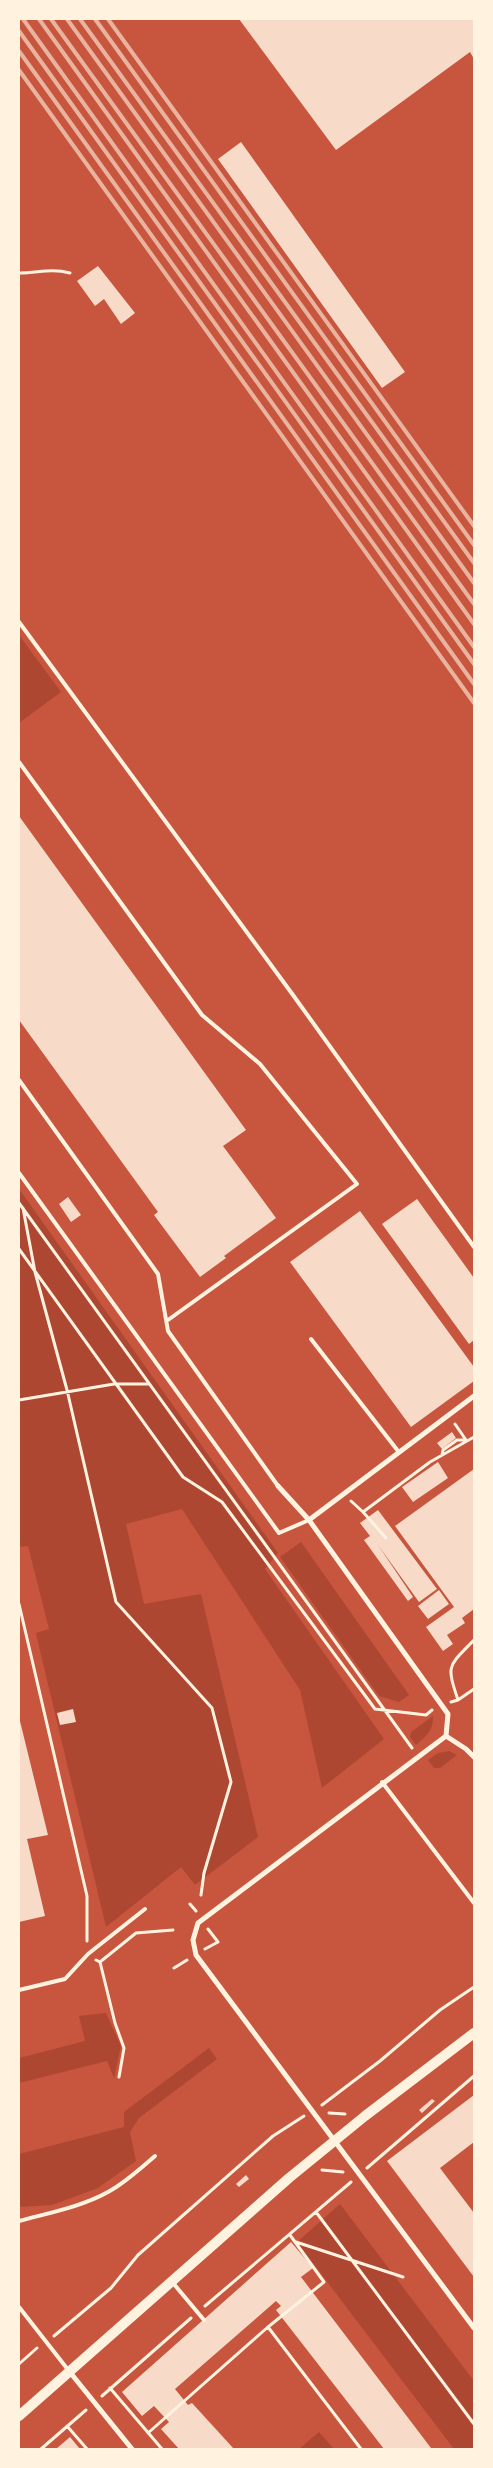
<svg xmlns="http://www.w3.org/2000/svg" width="493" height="2468" font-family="Jost,sans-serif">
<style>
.green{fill:#ae4732}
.building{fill:#f7dbc8}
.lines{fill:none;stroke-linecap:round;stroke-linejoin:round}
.path{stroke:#fff3e0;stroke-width:3}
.service{stroke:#fff3e0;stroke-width:4}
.minor{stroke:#fff3e0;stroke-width:5}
.secondary{stroke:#fff3e0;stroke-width:10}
.rail{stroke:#e9b49f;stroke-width:4}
</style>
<rect width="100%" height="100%" fill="#c8553d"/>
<path class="green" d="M 19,635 L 61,692 L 19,723 Z
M 19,1189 L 278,1553 L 265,1569 L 384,1739 L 322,1788 L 300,1690 L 182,1509 L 126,1524 L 144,1604 L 201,1594 L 258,1837 L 195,1885 L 181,1867 L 106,1927 L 37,1638 L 36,1633 L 49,1629 L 28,1546 L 19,1547 Z
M 301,1542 L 409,1695 L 399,1702 L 379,1696 L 280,1557 Z
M 433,1716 C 434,1730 426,1736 416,1745 L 410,1737 L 411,1732 Z
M 449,1751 L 457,1755 L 440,1768 L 434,1768 L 428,1760 L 438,1753 Z
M 106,2013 L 121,2046 L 114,2078 L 107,2061 L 19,2083 L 19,2058 L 85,2041 L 79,2016 Z
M 209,2048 L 217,2059 L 139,2118 L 130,2132 L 136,2161 L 98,2188 L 52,2205 L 19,2207 L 19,2154 L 124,2127 L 124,2112 Z
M 340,2204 L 474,2381 L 474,2449 L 454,2449 L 297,2242 Z
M 319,2432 L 334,2449 L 299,2449 Z"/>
<path class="building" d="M 239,19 L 474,19 L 474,59 L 470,52 L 336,150 Z
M 241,142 L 405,372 L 382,388 L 218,159 Z
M 98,266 L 135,313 L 121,324 L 104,299 L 95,306 L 77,281 Z
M 19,816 L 246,1130 L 223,1146 L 276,1218 L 224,1256 L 226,1258 L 200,1277 L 154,1215 L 158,1212 L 19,1020 Z
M 68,1197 L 81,1215 L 71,1222 L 59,1204 Z
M 417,1199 L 474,1278 L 474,1340 L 469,1344 L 382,1224 Z
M 360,1211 L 474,1367 L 474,1381 L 411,1427 L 290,1262 Z
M 452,1432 L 456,1438 L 442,1449 L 437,1443 Z
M 438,1462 L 448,1478 L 413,1502 L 402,1487 Z
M 474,1469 L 474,1609 L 462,1618 L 465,1623 L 447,1635 L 453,1644 L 443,1651 L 426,1627 L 454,1607 L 395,1526 Z
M 378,1510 L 437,1589 L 419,1602 L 378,1545 L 413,1597 L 408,1601 L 364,1540 L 370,1536 L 360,1523 Z
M 439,1590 L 449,1604 L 428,1619 L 418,1606 Z
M 73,1709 L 76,1722 L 60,1725 L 57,1713 Z
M 19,1717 L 48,1835 L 27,1839 L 45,1916 L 19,1922 Z
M 474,2095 L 474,2142 L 440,2168 L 474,2213 L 474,2277 L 387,2161 Z
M 432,2099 L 435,2101 L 422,2113 L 419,2110 Z
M 246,2175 L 249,2179 L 239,2187 L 236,2184 Z
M 291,2242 L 313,2268 L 301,2277 L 431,2448 L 429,2449 L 384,2449 L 276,2310 L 281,2306 L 276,2301 L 175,2389 L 188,2405 L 192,2403 L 234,2449 L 179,2449 L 161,2429 L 169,2422 L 154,2406 L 142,2416 L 122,2392 Z
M 70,2437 L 80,2449 L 56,2449 Z"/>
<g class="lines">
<path class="path" d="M 19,273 C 39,273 50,268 70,273
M 19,1203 L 412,1748
M 23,1208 L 35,1272 L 67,1390 L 116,1602 L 212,1708 L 231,1782 L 204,1873 L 201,1895
M 19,1249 L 183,1477 L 222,1502 L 375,1709 L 426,1715 L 432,1710
M 19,1400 L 114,1384 L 149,1384
M 455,1424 L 466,1440
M 442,1455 L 443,1450 L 457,1440 L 466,1440
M 351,1501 L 363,1512
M 386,1538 L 363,1512 L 430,1462 L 474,1437
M 19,1604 L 87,1896 L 87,1941
M 458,1700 C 446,1664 448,1667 474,1640
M 451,1702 L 458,1700 L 474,1689
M 190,1904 L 196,1911
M 205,1949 L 218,1942 L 208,1929
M 96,1960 L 100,1962 L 136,1933 L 173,1930
M 100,1962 L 115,2023 L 124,2048 L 119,2077
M 174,1968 L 187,1960
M 322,2105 L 380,2061 L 440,2010 L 474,1987
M 329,2113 L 345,2114
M 367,2168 L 474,2076
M 322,2170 L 343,2172
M 316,2212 L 474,2424
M 296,2242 L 403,2277
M 205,2306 L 351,2182
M 268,2327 L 361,2449
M 54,2336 L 111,2288 L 138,2255 L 273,2136 L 304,2116
M 19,2364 L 37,2348
M 110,2388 L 162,2449
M 102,2396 L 191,2318
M 67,2426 L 87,2449
M 148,2433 L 268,2327 L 324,2282 L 290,2235
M 41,2449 L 86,2410"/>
<path class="service" d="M 19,622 L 293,995 L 474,1247
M 19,762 L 202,1015 L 260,1064 L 357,1184 L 168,1320
M 19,1080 L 158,1274 L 168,1331 L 278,1486
M 19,1173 L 279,1533 L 309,1520
M 311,1339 L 398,1451
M 382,1782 L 474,1903
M 19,1990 L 65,1979 L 88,1954 L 145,1909
M 19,2221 C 48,2213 81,2207 108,2192 C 125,2183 140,2169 155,2156
M 173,2283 L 204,2320
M 19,2307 L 69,2371"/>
<path class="minor" d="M 278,1486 L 309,1520 L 448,1714 L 446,1736
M 309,1520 L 474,1396
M 474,1757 L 466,1749 L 446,1736 L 198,1923 L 193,1940 L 196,1955 L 474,2328
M 69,2371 L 132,2449"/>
<path class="secondary" d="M 19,2416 L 289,2178 L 365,2116 L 474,2033"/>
<path class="rail" d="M 23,19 L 474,647
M 39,19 L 474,624
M 51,19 L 474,604
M 67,19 L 474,583
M 80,19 L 474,563
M 95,19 L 474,545
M 108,19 L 474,526
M 19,31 L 474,664
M 19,51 L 474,684
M 19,70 L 474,703"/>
</g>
<rect width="493" height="2468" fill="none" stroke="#fff3e0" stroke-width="40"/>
</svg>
